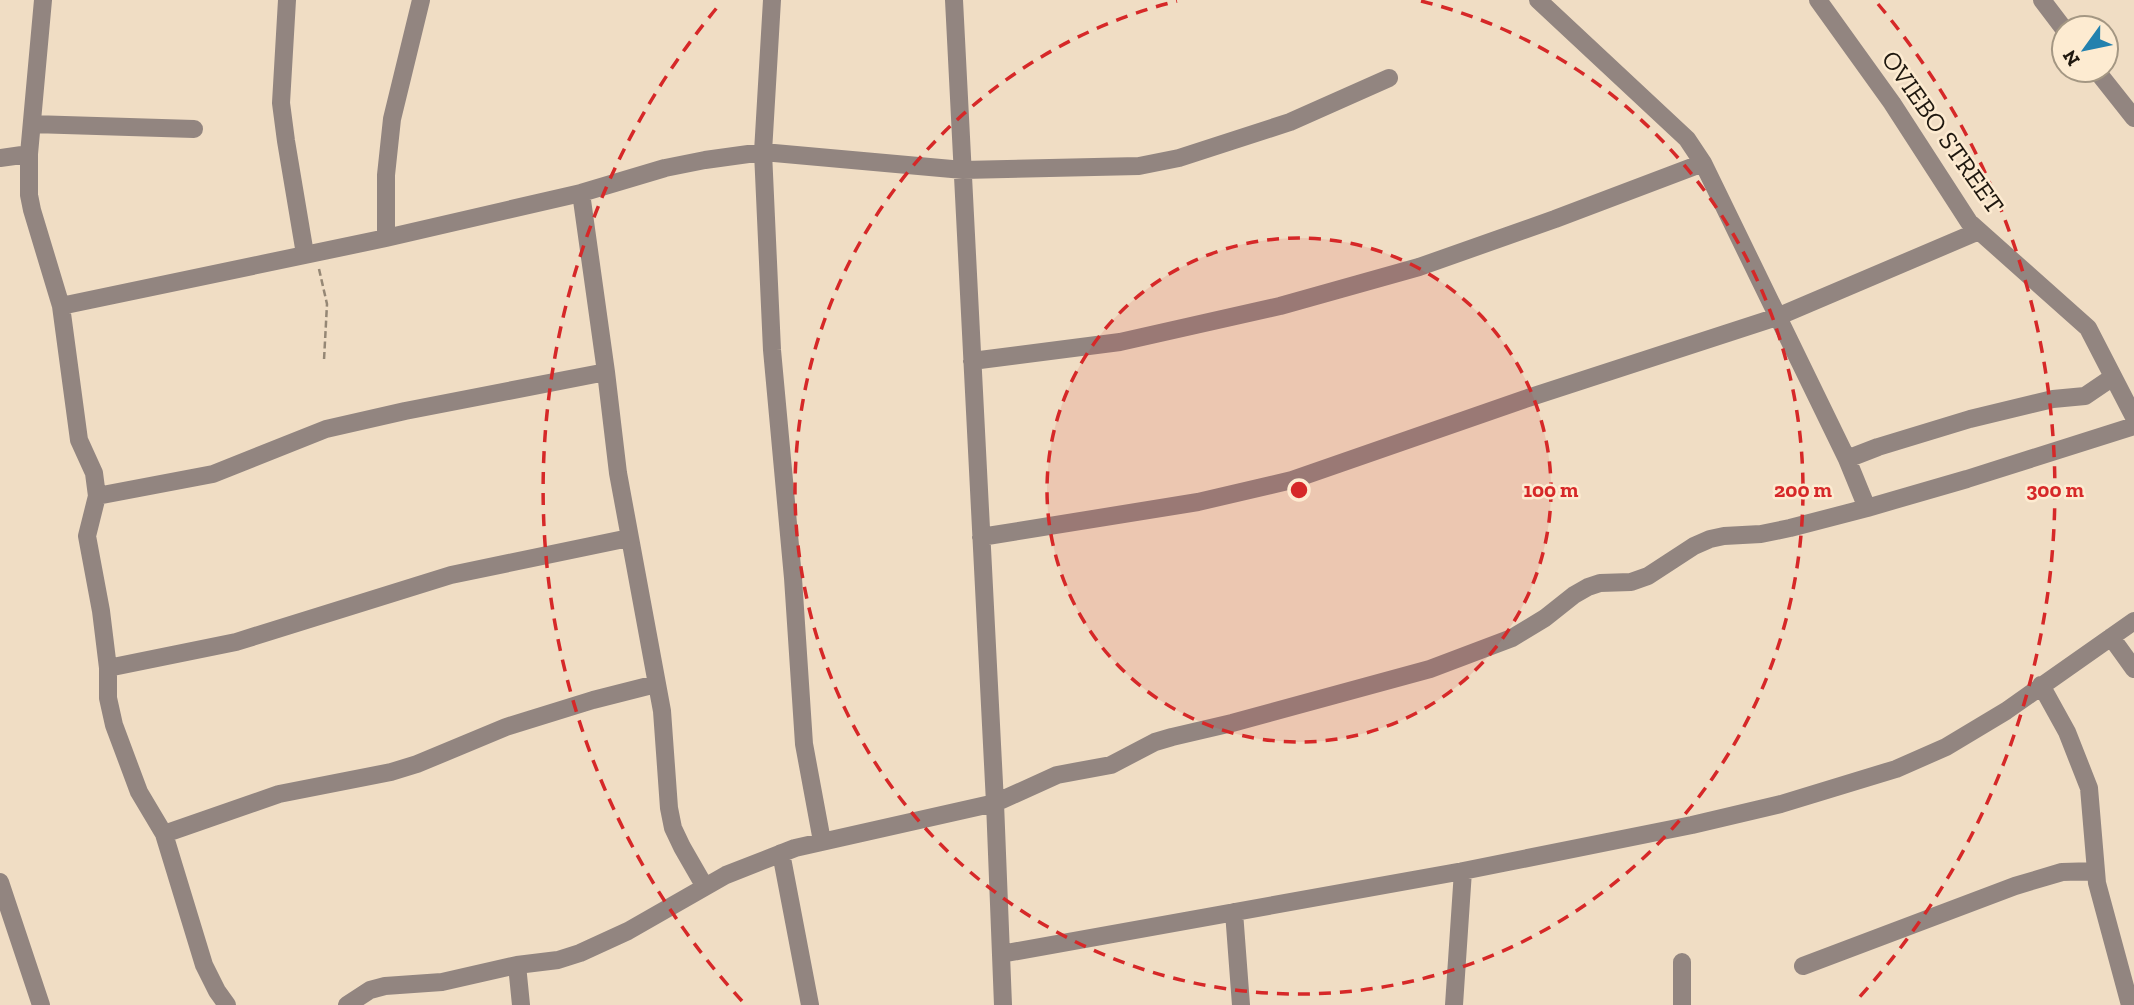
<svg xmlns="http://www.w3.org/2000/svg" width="2134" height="1005" font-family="'Zilla Slab',serif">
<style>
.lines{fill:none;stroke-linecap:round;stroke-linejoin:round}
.path{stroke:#958775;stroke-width:2.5;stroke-dasharray:7 3.5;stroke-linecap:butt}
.street{stroke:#928580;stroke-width:18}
.ring{fill:none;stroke:#d62828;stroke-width:3.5;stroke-dasharray:12 9}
.labels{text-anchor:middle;stroke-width:5;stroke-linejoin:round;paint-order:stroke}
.street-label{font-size:26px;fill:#1f180f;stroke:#fdebd1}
.centre{fill:#d62828;stroke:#fdebd1;stroke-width:3.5}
.ring-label{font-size:21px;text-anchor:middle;font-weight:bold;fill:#d62828;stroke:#fdebd1;stroke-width:5;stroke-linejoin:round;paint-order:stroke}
</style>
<rect width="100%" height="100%" fill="#f0ddc4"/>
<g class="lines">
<path class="path" d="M 319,269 L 327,304 L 324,360"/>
<path class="street" d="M 43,0 L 29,154 L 29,195 L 32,210 L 61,306 L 79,440 L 94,473 L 97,496 L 87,536 L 101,611 L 108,668 L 108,698 L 114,725 L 139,792 L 164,834 L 204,965 L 217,991 L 227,1005
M 287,0 L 281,103 L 286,141 L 305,254
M 772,0 L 763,152 L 772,350 L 793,578 L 804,744 L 822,841
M 954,0 L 995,803 L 1003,1005
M 1538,0 L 1687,139 L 1703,163 L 1847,459 L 1867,508
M 1818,0 L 1892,103 L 1969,222 L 2088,328 L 2134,417
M 2042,0 L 2064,29
M 2096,70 L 2134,118
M 32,124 L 194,129
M 0,158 L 29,154
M 581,193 L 606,372 L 618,473 L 662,711 L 669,808 L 673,828 L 682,847 L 705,887
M 386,238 L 386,175 L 392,119 L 421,0
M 61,306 L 386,238 L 581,193 L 665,168 L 705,160 L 763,152 L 963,170 L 1139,166 L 1179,158 L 1290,122 L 1389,78
M 972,361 L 1120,342 L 1280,306 L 1419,267 L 1555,219 L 1703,163
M 1847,459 L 1878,447 L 1970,419 L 2053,399 L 2085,396 L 2113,377
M 97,496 L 213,474 L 326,429 L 405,411 L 606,372
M 981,537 L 1198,502 L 1292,480 L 1525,399 L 1777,317 L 1979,231
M 2111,637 L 2134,669
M 108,668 L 236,642 L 451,575 L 629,538
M 2041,685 L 2067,732 L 2089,788 L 2097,883 L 2130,1005
M 164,834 L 279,794 L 391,772 L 417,764 L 506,727 L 593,700 L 656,684
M 781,853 L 810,1005
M 0,882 L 41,1005
M 1234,912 L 1241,1005
M 1001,954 L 1463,871 L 1692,825 L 1781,804 L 1896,769 L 1946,747 L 2006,711 L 2134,621
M 1682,962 L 1682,1005
M 517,965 L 521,1005
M 1803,966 L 2015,886 L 2062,872 L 2096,871
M 347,1005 L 370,990 L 385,986 L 442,982 L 517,965 L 558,960 L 580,953 L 628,931 L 726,875 L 795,848 L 995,803 L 1057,775 L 1111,765 L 1155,742 L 1172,737 L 1232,723 L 1430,669 L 1512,638 L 1545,618 L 1574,595 L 1588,587 L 1600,583 L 1631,582 L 1648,576 L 1694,546 L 1710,539 L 1724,536 L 1761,534 L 1790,528 L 1867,508 L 1967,479 L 2134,426
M 1454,1005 L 1463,871"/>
</g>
<circle cx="1299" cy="490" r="252" fill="#d62828" fill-opacity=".12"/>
<g class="ring">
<circle cx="1299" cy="490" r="252"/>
<path d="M1421 1A504 504 0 1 1 1177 1"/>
<path d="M742 1001A756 756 0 0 1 720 4M1878 4A756 756 0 0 1 1856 1001"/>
</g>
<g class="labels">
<g class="street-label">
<text transform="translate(1943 132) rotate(55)" y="9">OVIEBO STREET</text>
</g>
</g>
<circle cx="1299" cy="490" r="10" class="centre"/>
<g class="ring-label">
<text x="1551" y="497">100 m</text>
<text x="1803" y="497">200 m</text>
<text x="2055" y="497">300 m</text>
</g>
<g transform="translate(2085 49) rotate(237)"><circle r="33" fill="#fdebd1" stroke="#a49783" stroke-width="2"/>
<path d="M0-5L12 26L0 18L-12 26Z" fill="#2381ae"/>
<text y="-10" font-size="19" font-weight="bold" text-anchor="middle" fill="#1f180f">N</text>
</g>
</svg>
